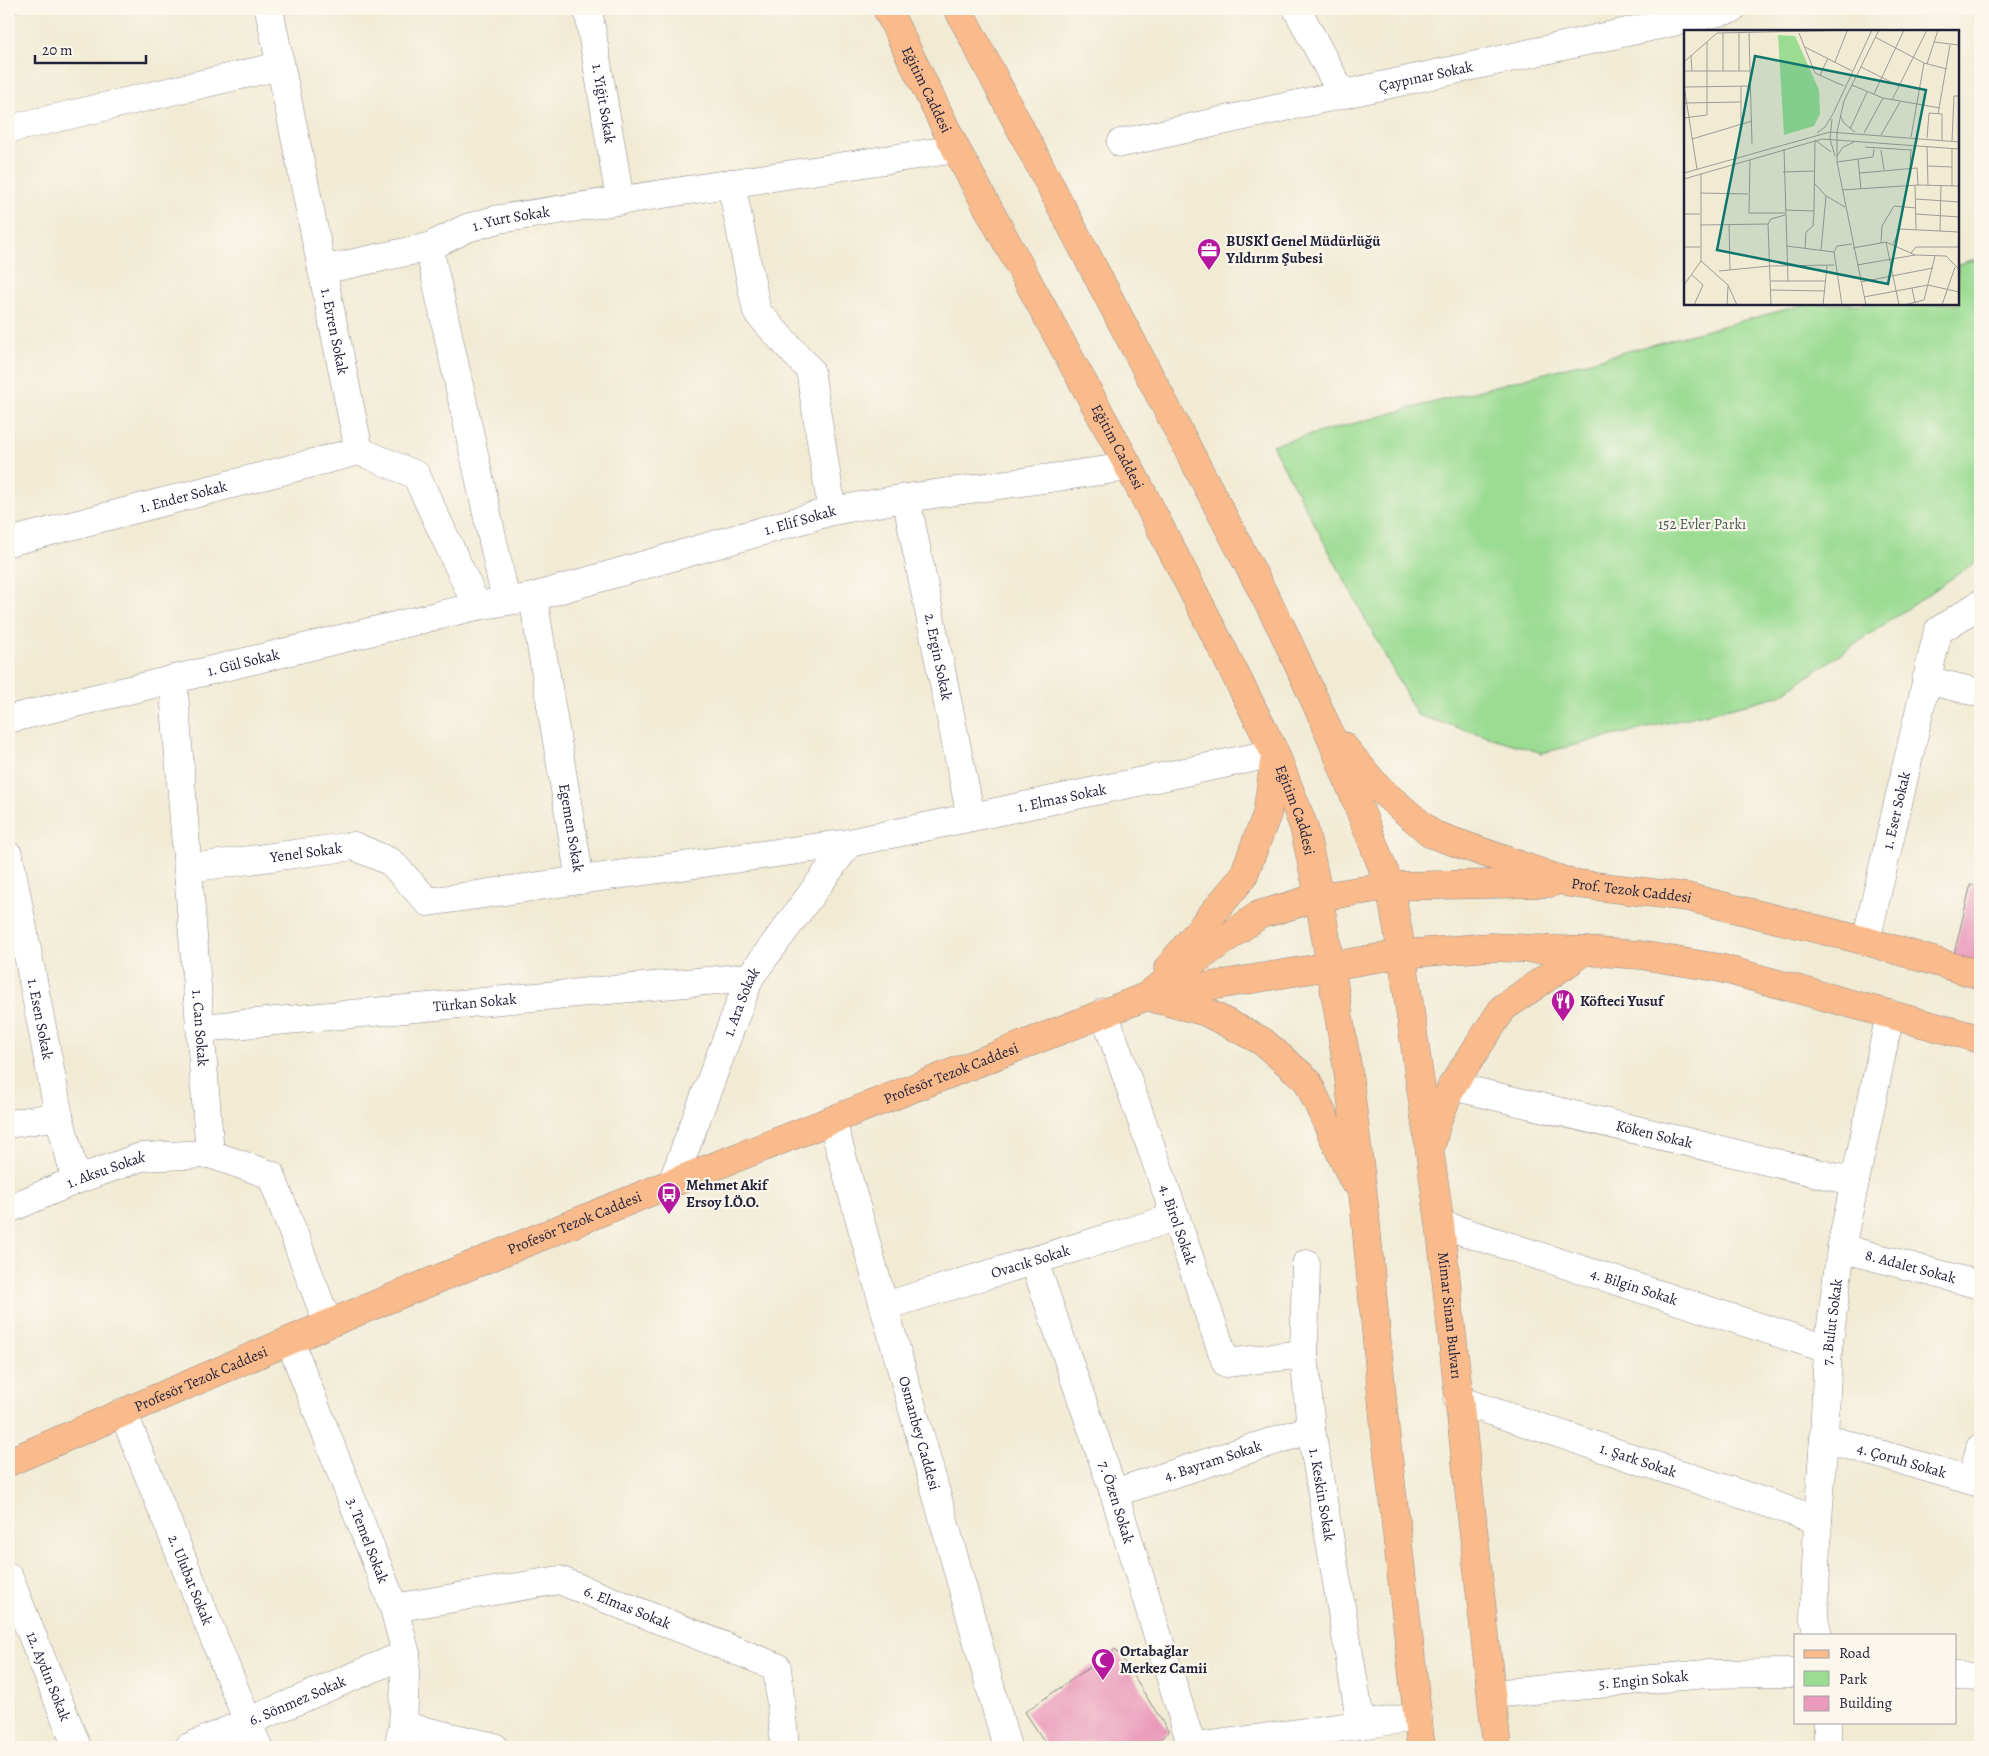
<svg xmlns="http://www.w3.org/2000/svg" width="1989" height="1756" font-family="Alegreya,serif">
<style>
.green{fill:#9bdc93;stroke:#5e7f67}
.building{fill:#ea9aba}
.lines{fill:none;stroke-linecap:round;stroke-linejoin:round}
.minor-casing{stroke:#8a8688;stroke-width:29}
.major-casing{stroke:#8a8688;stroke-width:29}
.minor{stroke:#fff;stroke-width:28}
.major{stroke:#fabb8c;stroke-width:28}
.labels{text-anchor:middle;stroke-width:4.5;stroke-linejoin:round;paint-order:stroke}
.street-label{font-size:15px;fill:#22223b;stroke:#fbf7ec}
.poi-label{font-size:15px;font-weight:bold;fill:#22223b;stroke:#fbf7ec;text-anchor:start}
.park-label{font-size:15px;fill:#465a55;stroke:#fbf7ec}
.inset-road{fill:none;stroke:#9e9b97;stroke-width:1}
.view{fill:#0f766e;fill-opacity:0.15;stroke:#0f766e;stroke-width:2.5}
.inset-edge{fill:none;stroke:#22223b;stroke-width:2.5}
</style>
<rect width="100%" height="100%" fill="#fbf7ec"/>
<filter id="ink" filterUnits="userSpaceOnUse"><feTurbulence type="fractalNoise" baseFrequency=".02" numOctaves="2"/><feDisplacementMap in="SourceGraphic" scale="10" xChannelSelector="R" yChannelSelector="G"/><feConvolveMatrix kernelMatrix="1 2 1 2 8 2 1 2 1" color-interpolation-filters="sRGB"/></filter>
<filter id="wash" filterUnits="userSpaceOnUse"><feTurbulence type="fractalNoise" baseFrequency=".0096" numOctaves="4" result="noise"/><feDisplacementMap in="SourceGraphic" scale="20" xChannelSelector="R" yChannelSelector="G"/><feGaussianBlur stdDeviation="1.12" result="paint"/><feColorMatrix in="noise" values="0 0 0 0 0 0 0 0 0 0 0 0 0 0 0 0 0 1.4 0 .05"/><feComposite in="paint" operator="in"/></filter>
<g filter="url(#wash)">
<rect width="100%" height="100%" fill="#f1ebd4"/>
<path class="green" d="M 1980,258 L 1980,559 L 1779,696 L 1542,753 L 1417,715 L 1272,445 L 1806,304 L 1958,304 L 1958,264 Z"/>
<g id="blocks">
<path class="building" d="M 9,9 L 18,9 L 19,11 L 9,17 Z
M 1971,884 L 1980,888 L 1980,965 L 1953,958 Z
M 1116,1649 L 1169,1732 L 1150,1747 L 1048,1747 L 1025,1712 Z"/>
</g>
</g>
<g filter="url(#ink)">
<use href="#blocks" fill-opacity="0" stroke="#8a8688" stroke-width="1"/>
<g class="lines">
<g class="minor-casing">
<g id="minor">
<path id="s1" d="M 269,9 L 359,451 L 416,475 L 477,606"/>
<path id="s2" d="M 588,9 L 620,200"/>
<path d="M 1297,9 L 1342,94"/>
<path d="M 9,129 L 280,66"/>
<path id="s3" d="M 1121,143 L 1732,9"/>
<path d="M 731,183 L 757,312 L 810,370 L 832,511"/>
<path d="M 322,270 L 429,247"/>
<path id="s4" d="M 906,498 L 971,817"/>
<path id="s5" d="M 9,542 L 359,451"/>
<path id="s6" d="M 533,597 L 580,880 L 849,843 L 1275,753"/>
<path id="s7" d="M 506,601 L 429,247 L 467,228 L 499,219 L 956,149"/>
<path id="s8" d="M 173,679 L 210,1154 L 271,1175 L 328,1324"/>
<path d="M 1926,680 L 1980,693"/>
<path id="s9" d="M 9,719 L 477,606 L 533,597 L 832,511 L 906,498 L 1129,467"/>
<path id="s10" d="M 9,856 L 59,1116 L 76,1180"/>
<path id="s11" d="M 189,868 L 354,846 L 391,862 L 428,902 L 580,880"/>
<path id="s12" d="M 1866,941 L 1938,631 L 1980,604"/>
<path id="s13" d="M 1104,1012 L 1226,1363 L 1304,1354"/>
<path id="s14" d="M 201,1028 L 750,977"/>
<path id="s15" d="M 1452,1086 L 1855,1182"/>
<path id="s16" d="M 832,1120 L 1007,1747"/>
<path d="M 9,1124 L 59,1116"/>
<path id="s17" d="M 672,1183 L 750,977 L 849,843"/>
<path id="s18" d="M 9,1209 L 76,1180 L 141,1157 L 210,1154"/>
<path id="s19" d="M 1440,1224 L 1828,1349"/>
<path id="s20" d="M 1841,1248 L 1980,1285"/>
<path id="s21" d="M 1034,1261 L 1114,1493 L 1192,1747"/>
<path id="s22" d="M 1306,1264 L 1304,1354 L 1311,1429 L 1361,1725"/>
<path id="s23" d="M 885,1306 L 1176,1217"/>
<path id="s24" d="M 290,1341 L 394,1608 L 406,1654 L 403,1726 L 398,1747"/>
<path id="s25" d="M 1458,1400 L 1818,1520"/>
<path id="s26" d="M 123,1412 L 258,1747"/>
<path id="s27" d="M 1824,1438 L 1980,1483"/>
<path d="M 1972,1481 L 1980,1448"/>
<path id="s28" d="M 1114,1493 L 1311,1429"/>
<path id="s29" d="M 9,1578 L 77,1747"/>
<path id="s30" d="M 394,1608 L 559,1580 L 777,1667 L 785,1747"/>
<path id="s31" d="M 1818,1635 L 1814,1619 L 1818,1520 L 1824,1438 L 1828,1349 L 1841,1248 L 1890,1014"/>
<path d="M 1955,1676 L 1980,1677"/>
<path id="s32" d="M 1492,1694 L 1705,1674 L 1795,1673"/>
<path d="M 1828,1722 L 1828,1747"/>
<path d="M 403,1726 L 494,1747"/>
<path id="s33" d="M 189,1747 L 406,1654"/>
<path d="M 1195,1747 L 1418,1717"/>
</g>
</g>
<g class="major-casing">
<g id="major">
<path id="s34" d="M 887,9 L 956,149 L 1129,467 L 1196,597 L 1275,753 L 1304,827 L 1319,897 L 1348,1071 L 1364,1203 L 1385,1429 L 1421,1747"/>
<path id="s35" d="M 958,9 L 1282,629 L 1326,725 L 1390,886 L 1402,954 L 1440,1224 L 1497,1747"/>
<path id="s36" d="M 1343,746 L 1378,788 L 1432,834 L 1570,883 L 1687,897 L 1866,941 L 1980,975"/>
<path d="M 1168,968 L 1243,877 L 1267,814 L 1275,755"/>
<path d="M 1150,993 L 1259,915 L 1319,897 L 1390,886 L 1551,883"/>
<path d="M 1156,999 L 1206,1012 L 1262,1041 L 1307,1080 L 1353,1180"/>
<path d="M 1432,1143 L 1437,1121 L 1452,1086 L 1503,1008 L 1585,951"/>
<path id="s37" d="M 9,1462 L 328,1324 L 672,1183 L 1145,997 L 1402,954 L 1490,947 L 1585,951 L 1640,955 L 1720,968 L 1980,1039"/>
</g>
</g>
<use href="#minor" class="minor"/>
<use href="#major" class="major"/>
</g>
</g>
<defs>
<g id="office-pin" transform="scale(1.25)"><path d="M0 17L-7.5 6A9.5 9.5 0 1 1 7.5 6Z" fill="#b5179e" stroke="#fbf7ec"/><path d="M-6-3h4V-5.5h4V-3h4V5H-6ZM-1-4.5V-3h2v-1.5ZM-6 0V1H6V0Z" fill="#fff"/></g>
<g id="restaurant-pin" transform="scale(1.25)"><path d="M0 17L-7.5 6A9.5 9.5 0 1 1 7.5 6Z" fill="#b5179e" stroke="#fbf7ec"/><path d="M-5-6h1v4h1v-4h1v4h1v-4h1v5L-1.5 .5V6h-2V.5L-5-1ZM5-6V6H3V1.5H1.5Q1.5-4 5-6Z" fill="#fff"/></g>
<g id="bus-pin" transform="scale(1.25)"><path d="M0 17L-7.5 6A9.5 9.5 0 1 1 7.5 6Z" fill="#b5179e" stroke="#fbf7ec"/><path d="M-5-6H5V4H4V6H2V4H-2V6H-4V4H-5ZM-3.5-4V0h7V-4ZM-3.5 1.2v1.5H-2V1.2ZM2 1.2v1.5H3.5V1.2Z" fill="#fff"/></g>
<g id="mosque-pin" transform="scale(1.25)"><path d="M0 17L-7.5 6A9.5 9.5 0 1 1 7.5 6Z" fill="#b5179e" stroke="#fbf7ec"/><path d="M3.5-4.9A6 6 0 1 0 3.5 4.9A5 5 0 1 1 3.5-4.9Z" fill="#fff"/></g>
</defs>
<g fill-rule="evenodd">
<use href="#office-pin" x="1209" y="250"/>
<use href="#restaurant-pin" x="1563" y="1001"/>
<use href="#bus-pin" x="669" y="1194"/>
<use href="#mosque-pin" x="1103" y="1660"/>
</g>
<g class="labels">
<g class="street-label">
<text dy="5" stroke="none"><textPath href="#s3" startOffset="312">Çaypınar Sokak</textPath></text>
<text dy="5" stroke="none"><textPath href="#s34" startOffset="90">Eğitim Caddesi</textPath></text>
<text dy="5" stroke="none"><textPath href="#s2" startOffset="96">1. Yiğit Sokak</textPath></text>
<text dy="5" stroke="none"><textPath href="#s7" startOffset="450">1. Yurt Sokak</textPath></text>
<text dy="5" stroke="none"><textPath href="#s1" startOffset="329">1. Evren Sokak</textPath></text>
<text dy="5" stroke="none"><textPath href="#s34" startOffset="495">Eğitim Caddesi</textPath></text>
<text dy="5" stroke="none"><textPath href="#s5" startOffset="180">1. Ender Sokak</textPath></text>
<text dy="5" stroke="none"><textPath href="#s9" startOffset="816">1. Elif Sokak</textPath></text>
<text dy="5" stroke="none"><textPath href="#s4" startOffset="162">2. Ergin Sokak</textPath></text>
<text dy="5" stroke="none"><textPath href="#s9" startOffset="241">1. Gül Sokak</textPath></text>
<text dy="5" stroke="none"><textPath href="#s6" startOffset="776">1. Elmas Sokak</textPath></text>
<text dy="5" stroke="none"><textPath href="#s12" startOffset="134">1. Eser Sokak</textPath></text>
<text dy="5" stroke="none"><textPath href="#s34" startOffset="900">Eğitim Caddesi</textPath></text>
<text dy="5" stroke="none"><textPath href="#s6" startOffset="234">Egemen Sokak</textPath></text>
<text dy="5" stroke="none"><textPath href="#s11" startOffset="118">Yenel Sokak</textPath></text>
<text dy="5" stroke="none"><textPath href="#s36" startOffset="334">Prof. Tezok Caddesi</textPath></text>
<text dy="5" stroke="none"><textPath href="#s14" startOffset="275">Türkan Sokak</textPath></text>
<text dy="5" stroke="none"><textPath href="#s17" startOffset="194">1. Ara Sokak</textPath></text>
<text dy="5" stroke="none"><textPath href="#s10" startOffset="166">1. Esen Sokak</textPath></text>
<text dy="5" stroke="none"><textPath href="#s8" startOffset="350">1. Can Sokak</textPath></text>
<text dy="5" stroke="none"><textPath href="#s37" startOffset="1019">Profesör Tezok Caddesi</textPath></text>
<text dy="5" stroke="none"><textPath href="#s15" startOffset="208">Köken Sokak</textPath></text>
<text dy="5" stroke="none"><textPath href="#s18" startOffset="105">1. Aksu Sokak</textPath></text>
<text dy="5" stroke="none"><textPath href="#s37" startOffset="614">Profesör Tezok Caddesi</textPath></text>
<text dy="5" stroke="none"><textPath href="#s13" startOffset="225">4. Birol Sokak</textPath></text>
<text dy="5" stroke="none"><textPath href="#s23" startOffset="152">Ovacık Sokak</textPath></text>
<text dy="5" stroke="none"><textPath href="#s20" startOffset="72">8. Adalet Sokak</textPath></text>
<text dy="5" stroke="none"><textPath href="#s19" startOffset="204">4. Bilgin Sokak</textPath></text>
<text dy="5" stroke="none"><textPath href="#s35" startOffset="1412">Mimar Sinan Bulvarı</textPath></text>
<text dy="5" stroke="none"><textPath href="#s31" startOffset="314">7. Bulut Sokak</textPath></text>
<text dy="5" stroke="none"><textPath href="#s37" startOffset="209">Profesör Tezok Caddesi</textPath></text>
<text dy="5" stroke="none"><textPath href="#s16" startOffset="325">Osmanbey Caddesi</textPath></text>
<text dy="5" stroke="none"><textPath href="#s25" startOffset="190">1. Şark Sokak</textPath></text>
<text dy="5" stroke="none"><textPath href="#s27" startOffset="81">4. Çoruh Sokak</textPath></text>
<text dy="5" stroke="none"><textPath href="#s28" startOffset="104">4. Bayram Sokak</textPath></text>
<text dy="5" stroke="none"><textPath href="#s22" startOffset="232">1. Keskin Sokak</textPath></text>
<text dy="5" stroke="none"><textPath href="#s21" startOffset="255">7. Özen Sokak</textPath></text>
<text dy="5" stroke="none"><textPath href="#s24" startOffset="214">3. Temel Sokak</textPath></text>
<text dy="5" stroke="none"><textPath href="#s26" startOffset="181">2. Ulubat Sokak</textPath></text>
<text dy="5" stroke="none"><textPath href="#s30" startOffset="241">6. Elmas Sokak</textPath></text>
<text dy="5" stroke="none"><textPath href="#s29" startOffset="106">12. Aydın Sokak</textPath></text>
<text dy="5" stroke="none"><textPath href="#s32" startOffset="152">5. Engin Sokak</textPath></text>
<text dy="5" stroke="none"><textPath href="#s33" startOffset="118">6. Sönmez Sokak</textPath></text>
</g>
<g class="poi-label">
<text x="1226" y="246">BUSKİ Genel Müdürlüğü<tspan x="1226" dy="17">Yıldırım Şubesi</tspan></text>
<text x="1580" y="1006">Köfteci Yusuf</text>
<text x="686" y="1190">Mehmet Akif<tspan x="686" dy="17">Ersoy İ.Ö.O.</tspan></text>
<text x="1120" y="1656">Ortabağlar<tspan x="1120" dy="17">Merkez Camii</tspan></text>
</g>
<g class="park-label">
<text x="1702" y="529">152 Evler Parkı</text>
</g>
</g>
<g transform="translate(1684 30)">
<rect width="275" height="275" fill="#f1ebd4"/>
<path d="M 94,5 L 111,6 L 135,60 L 136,84 L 130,96 L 100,105 Z" fill="#9bdc93"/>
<path class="inset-road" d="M 33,3 L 177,0M 65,3 L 68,114M 115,3 L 131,43 L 160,56M 191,7 L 240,33 L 263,39M 250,12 L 275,15M 121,17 L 168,41M 7,25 L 8,41M 0,32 L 33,3M 151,32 L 163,1M 243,34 L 254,0M 177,37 L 215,56M 0,41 L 66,41M 39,41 L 39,3M 55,41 L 55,3M 136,45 L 144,28M 168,55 L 199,68 L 256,78M 0,56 L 13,139M 57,56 L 57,95M 0,57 L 67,56M 190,64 L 220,0M 208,70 L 243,0M 1,73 L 57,72M 254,84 L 266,15M 156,85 L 160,93 L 171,102M 0,88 L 23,85 L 23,12M 148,89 L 146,109 L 151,126M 166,99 L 183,62M 133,103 L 141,97 L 149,84 L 188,0M 180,103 L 199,68M 197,105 L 216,72M 227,107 L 240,33M 243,108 L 245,83 L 258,84 L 258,110M 8,109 L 68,91M 131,110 L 147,122M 268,111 L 270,66 L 275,66M 243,116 L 244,155M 181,117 L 227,120M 100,119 L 104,251M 197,120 L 200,140M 153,126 L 159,117 L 170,112M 174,129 L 177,159M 66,130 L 65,183 L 101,183M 153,132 L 189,127 L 190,119M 243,136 L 268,137M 226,137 L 227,119M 99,142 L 131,141M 0,143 L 146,102 L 275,112M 17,143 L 17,231 L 44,255 L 53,275M 176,143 L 233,138 L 234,155M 0,149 L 138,109 L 275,119M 131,154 L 142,166 L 161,177M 231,155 L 232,199M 268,156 L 268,119M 158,160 L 234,155 L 275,156M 16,163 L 64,164M 232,169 L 275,172M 101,180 L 130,181 L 131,110M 0,184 L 16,184M 232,184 L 275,187M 45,194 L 46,240M 84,194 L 87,275M 16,195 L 84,194 L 87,189 L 101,185M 256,201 L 257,155M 202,212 L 215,275M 197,213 L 198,196 L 210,176 L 232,178M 209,214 L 216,199 L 275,202M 102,216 L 150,222 L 153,216 L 168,214M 0,217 L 16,217M 121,218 L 122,202 L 129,196 L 130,181M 169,218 L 202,212 L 231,225 L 262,226 L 275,239M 137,220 L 142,166M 150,222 L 158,275M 227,223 L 232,217 L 275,217M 173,235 L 231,225M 35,241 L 86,236 L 150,235M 7,244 L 19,255 L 10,275M 87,251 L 142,251M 177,252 L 249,238M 0,255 L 17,231M 228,258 L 231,273M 87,260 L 141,261M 180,267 L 244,255 L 275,262M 43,275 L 44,256M 139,275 L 143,236M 182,275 L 153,132 L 153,102 L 160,71 L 195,0M 220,275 L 240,270 L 251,226M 258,275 L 271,237"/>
<path class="view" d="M 71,26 L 242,60 L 204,254 L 33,220 Z"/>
<rect width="275" height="275" class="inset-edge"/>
</g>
<rect width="1989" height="1756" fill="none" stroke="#fbf7ec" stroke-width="30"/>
<rect x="1794" y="1634" width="162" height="90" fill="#fbf7ec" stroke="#a4a2a5"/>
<rect x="1804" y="1650" width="25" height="8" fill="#fabb8c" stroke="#a4a2a5"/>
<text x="1839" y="1658" font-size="15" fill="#22223b">Road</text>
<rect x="1804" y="1671" width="25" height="15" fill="#9bdc93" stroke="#a4a2a5"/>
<text x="1839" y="1684" font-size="15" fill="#22223b">Park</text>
<rect x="1804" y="1696" width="25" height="15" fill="#ea9aba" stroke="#a4a2a5"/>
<text x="1839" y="1708" font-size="15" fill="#22223b">Building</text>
<path d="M35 55v8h111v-8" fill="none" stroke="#22223b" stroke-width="2.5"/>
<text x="42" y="55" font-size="15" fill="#22223b" stroke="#fbf7ec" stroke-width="4" paint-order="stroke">20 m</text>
</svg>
